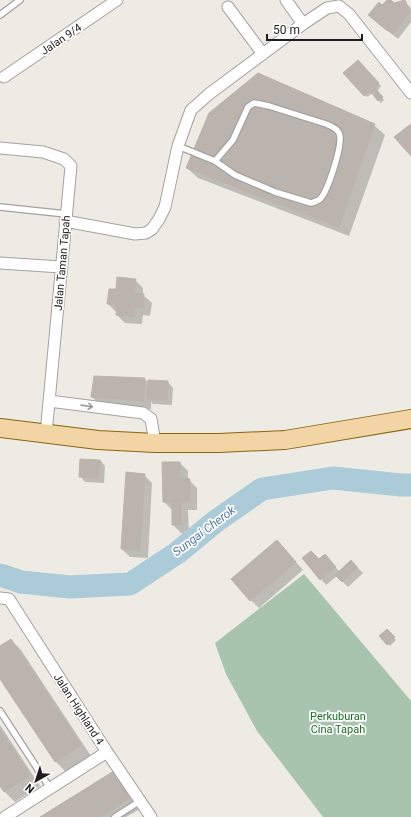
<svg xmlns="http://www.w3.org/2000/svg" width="411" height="817" font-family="Roboto,sans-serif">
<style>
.cemetery{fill:#a8c4ae}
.shadow{fill:#0003}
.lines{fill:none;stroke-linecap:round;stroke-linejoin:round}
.river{stroke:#aacbd7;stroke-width:23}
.building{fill:#bbb4ae;stroke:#beb3a9}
.lane-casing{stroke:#a2a2a2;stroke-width:8}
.street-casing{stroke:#a2a2a2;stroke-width:13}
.primary-casing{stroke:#89650f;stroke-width:20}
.lane{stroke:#fff;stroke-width:5.5}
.street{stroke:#fff;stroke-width:11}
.primary{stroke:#f2d4a5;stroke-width:18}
.oneway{stroke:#9a9a9a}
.labels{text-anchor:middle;stroke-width:3.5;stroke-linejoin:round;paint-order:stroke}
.street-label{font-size:11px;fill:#1e1e1e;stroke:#fff}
.park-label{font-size:11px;fill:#167121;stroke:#fff}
.water-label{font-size:12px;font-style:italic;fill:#5479a4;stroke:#fff}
</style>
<rect width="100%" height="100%" fill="#eeebe5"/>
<path class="cemetery" d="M 304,574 L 411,701 L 411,817 L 323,817 L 257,731 L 226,674 L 215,643 Z"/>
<path class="shadow" d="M 389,0 L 394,4 L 404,1 L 410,7 L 411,9 L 411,22 L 398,39 L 392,34 L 375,20 L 382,7 Z
M 358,61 L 381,86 L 377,91 L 384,100 L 381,103 L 373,93 L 367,97 L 345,73 Z
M 374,125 L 385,135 L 349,236 L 198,178 L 187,168 Z
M 135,280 L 143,288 L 143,295 L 152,303 L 150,316 L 143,315 L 142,324 L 125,323 L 117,315 L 117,312 L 116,312 L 108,304 L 117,291 Z
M 144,379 L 149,383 L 168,382 L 173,388 L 172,405 L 153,404 L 151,402 L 151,409 L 100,405 L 92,397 Z
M 100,460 L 105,466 L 104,483 L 85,482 L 80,476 Z
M 180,463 L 188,471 L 188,480 L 189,480 L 197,488 L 197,510 L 188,510 L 189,533 L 181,533 L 173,525 L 173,510 L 172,510 L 164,502 Z
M 144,475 L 152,483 L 148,558 L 130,557 L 122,549 Z
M 277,541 L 303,570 L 259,608 L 251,600 Z
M 319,560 L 330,561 L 340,572 L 351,561 L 363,573 L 348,587 L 337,576 L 326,585 L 321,579 Z
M 387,630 L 396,640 L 390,646 L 380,636 Z
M 11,640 L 21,650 L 91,756 L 66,772 L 56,762 L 0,677 L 0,647 Z
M 0,725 L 40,786 L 15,802 L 5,792 L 0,784 Z
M 114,773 L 124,783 L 140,809 L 126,817 L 42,817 Z"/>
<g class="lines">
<path class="river" d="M 0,575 L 21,582 L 70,587 L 130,584 L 177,553 L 216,521 L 262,489 L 333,478 L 401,485 L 411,485"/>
</g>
<path class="building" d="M 387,0 L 391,0 L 394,3 L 405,0 L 410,12 L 393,34 L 385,29 L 368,15 L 379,2 L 382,5 Z
M 358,60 L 379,83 L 375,88 L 383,97 L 378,101 L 370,91 L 364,96 L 343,73 Z
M 258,73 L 375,124 L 339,227 L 186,168 L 209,113 Z
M 411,124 L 411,156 L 394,137 Z
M 117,277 L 136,279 L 134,293 L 144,294 L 143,308 L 135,307 L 134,317 L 116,315 L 117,305 L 107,304 L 109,289 L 116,289 Z
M 94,376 L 145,378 L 143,401 L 91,397 Z
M 148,380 L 168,381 L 167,400 L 147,399 Z
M 80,459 L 100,460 L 99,478 L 79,477 Z
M 162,462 L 180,462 L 180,478 L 190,479 L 190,502 L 181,502 L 181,525 L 172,525 L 172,502 L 163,502 Z
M 126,472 L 145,474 L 140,550 L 121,549 Z
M 277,540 L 296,562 L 250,601 L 231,579 Z
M 311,551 L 319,559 L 325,554 L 336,567 L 320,580 L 302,558 Z
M 351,560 L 358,568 L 342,582 L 335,575 Z
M 387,629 L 395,637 L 387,645 L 379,636 Z
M 11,639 L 81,745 L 55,762 L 0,679 L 0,646 Z
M 0,729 L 30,775 L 4,792 L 0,786 Z
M 114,771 L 130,798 L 100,817 L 40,817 Z"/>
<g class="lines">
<g class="lane-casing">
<path id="lane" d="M 0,15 L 20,0
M 178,146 L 215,161 L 233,140 L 248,107 L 254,103 L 269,106 L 326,124 C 331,126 337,128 339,133 C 344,142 328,191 320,199 C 318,201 314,202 311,203 L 275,192 L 235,175 L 215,161
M 0,207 L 66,214
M 0,711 L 50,788
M 115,817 L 140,801"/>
</g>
<g class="street-casing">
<path id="street" d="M 286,0 L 303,24
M 228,7 L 263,54
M 4,77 L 117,0
M 0,148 L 43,152 L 64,159 L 71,166 L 46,434
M 65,221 L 135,234 L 146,233 L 152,229 L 159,219 L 165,207 L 178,146 L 191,110 L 209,94 L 303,24 L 327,8 L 339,6 L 349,14 L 411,93
M 0,263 L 61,267
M 49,401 L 143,413 L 151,419 L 155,443
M 0,598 L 9,599 L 107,752 L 151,817
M 5,817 L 107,752"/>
</g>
<g class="primary-casing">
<path id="primary" d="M 0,428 L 98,440 L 155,443 L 219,443 L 285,440 L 411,419"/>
</g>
<use href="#lane" class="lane"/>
<use href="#street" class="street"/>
<use href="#primary" class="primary"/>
</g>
<defs><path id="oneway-shaft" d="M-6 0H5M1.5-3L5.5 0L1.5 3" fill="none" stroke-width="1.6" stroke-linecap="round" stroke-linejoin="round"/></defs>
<use class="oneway" href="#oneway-shaft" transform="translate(87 406) rotate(8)"/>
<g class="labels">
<g class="street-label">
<text transform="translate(61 39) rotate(-34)" y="4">Jalan 9/4</text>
<text transform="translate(62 263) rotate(-85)" y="4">Jalan Taman Tapah</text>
<text transform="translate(79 709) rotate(57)" y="4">Jalan Highland 4</text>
</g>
<g class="park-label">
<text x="338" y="720">Perkuburan<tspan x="338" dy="13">Cina Tapah</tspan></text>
</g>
<g class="water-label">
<text transform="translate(204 531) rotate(-37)" y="4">Sungai Cherok</text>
</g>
</g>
<g transform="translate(36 781) rotate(219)" stroke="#ffffff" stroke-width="3" paint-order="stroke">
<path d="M0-3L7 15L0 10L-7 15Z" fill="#1e1e1e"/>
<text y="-6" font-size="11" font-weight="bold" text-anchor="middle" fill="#1e1e1e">N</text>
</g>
<path d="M267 34v6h95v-6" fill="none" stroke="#1e1e1e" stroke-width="2"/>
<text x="273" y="34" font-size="12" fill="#1e1e1e" stroke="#ffffff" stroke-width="3" paint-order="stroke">50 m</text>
</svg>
